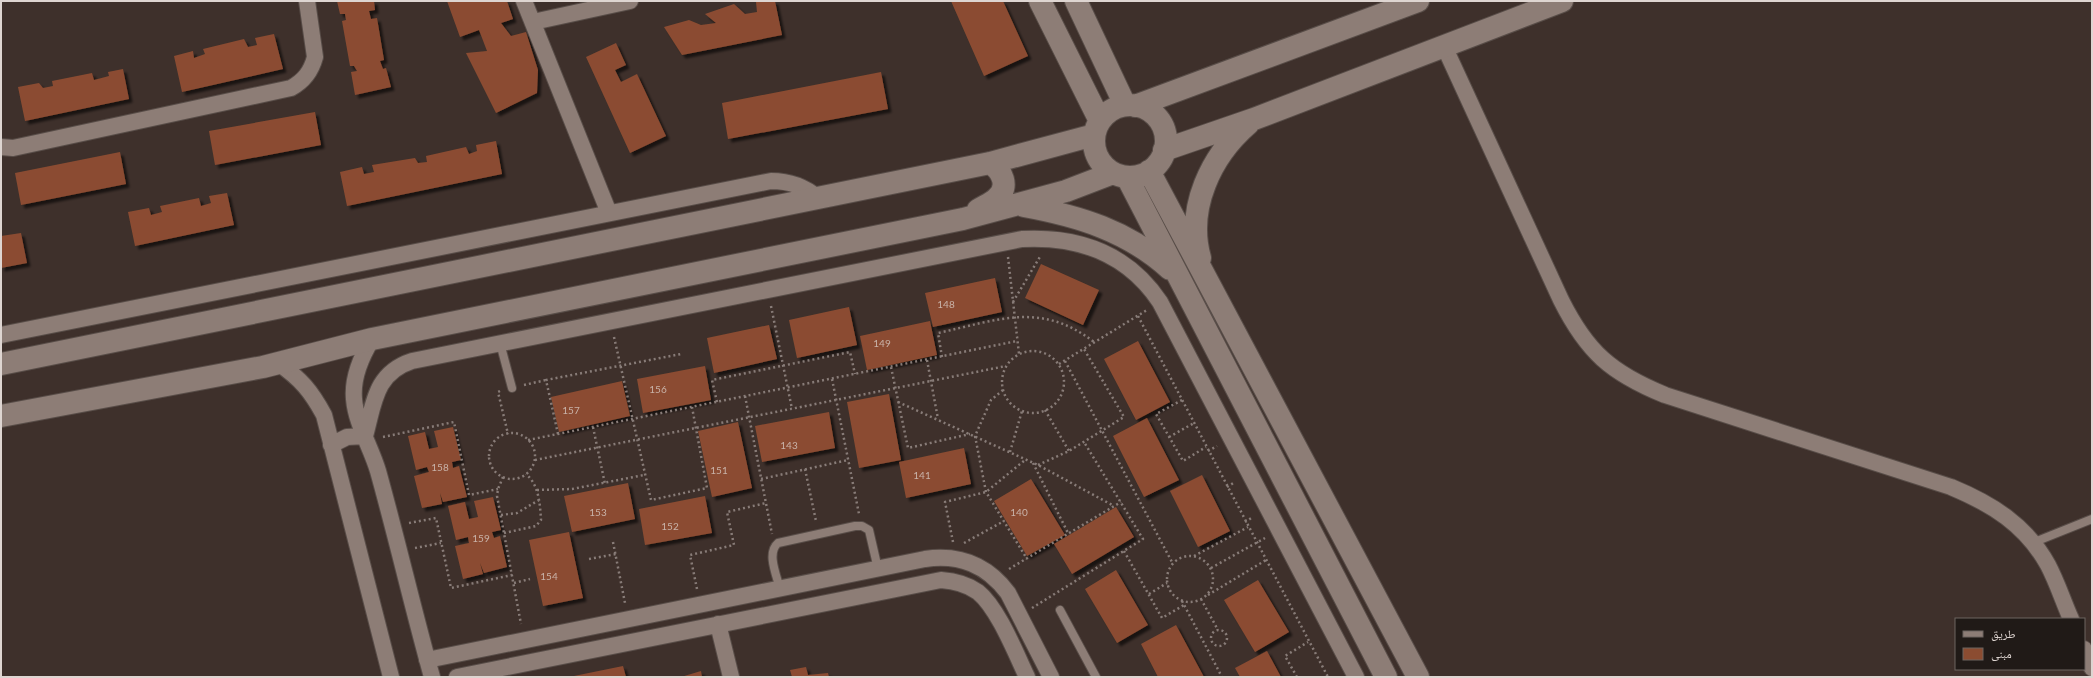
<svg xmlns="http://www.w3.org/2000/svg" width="2093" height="678" font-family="Lato,'Noto Naskh Arabic',sans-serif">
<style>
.building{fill:#8b4c31;filter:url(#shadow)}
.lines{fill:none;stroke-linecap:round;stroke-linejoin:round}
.lane-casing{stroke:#584d48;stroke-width:10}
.street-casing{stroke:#584d48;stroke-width:18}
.secondary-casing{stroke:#584d48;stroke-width:24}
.path{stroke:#887c78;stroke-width:2.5;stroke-dasharray:2 3;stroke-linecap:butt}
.lane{stroke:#8d7d76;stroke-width:8}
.street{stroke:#8d7d76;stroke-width:16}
.secondary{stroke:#8d7d76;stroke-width:22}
.labels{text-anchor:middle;stroke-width:3;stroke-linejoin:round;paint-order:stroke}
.number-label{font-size:10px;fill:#c9b3a9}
</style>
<defs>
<filter id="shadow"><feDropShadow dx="3.5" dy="3.5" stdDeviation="1" flood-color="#0009"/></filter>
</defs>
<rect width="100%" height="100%" fill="#3e302b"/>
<path class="building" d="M 337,1 L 374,1 L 375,10 L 369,11 L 371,19 L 377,18 L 384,60 L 380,61 L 383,69 L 386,68 L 391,87 L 355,95 L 351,72 L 357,71 L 354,66 L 350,66 L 342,21 L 346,20 L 345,14 L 340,14 Z
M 447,1 L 507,1 L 513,19 L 501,23 L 511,36 L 526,32 L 538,70 L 537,93 L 496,113 L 466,53 L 487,51 L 479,30 L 460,37 Z
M 763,1 L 775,1 L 782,35 L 682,55 L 664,27 L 689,20 L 701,25 L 716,23 L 705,14 L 734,4 L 745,14 L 757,12 L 756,2 Z
M 951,1 L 1003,1 L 1028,56 L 984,76 Z
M 274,34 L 283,69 L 182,92 L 174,56 L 193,51 L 194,58 L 205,54 L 203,49 L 244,39 L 248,47 L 257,45 L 255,38 Z
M 616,43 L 626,65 L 615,70 L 621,82 L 637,74 L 666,136 L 630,153 L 586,57 Z
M 123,69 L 129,99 L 25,121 L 18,87 L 39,83 L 43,88 L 53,86 L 52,81 L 92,73 L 94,80 L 109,76 L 108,72 Z
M 881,72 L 888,109 L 728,139 L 722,103 Z
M 315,112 L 321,145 L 215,165 L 209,131 Z
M 496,141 L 502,174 L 347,206 L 340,172 L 362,167 L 364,174 L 374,172 L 372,165 L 415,158 L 418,163 L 427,162 L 426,156 L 466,147 L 469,154 L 477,151 L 476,145 Z
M 120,152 L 126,184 L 21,205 L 15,173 Z
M 227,193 L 234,225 L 135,246 L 128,212 L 149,208 L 151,215 L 162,212 L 160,206 L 199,198 L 201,206 L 211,203 L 209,196 Z
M 21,233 L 27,263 L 1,268 L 1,236 Z
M 1041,264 L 1099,290 L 1083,325 L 1025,298 Z
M 995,278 L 1002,312 L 933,327 L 925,293 Z
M 849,307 L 857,345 L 797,358 L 789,320 Z
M 930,321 L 937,355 L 867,370 L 860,336 Z
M 769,325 L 777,359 L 714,373 L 707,338 Z
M 1138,341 L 1170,402 L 1136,420 L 1104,359 Z
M 705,366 L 711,400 L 643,413 L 637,379 Z
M 622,381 L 630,416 L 559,432 L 551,397 Z
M 889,394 L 901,460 L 859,468 L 847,402 Z
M 829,412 L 835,448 L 762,462 L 755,426 Z
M 1147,418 L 1179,480 L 1144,497 L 1113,436 Z
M 738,422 L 752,488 L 712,497 L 698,431 Z
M 453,427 L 461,460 L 452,462 L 453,468 L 459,466 L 467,497 L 443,502 L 440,493 L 442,504 L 422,508 L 414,476 L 429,472 L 427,467 L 416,470 L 408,436 L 425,432 L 429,449 L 438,447 L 434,431 Z
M 964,448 L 971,484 L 906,498 L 899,462 Z
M 1202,475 L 1230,531 L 1198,547 L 1170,491 Z
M 1031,479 L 1065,535 L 1027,556 L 994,501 Z
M 628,483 L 635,519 L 572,532 L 564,496 Z
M 705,496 L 712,533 L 645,545 L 639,509 Z
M 493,497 L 501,530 L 492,532 L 494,538 L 500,536 L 507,567 L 484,573 L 480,563 L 483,574 L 463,579 L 455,546 L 469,543 L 468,537 L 456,540 L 448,506 L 465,502 L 469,519 L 478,517 L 474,501 Z
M 1116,507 L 1134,537 L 1072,574 L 1054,544 Z
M 569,532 L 583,598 L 543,606 L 529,540 Z
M 1116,570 L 1148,625 L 1117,643 L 1085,589 Z
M 1258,580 L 1289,632 L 1255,652 L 1224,600 Z
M 1176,625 L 1204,677 L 1158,677 L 1141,644 Z
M 1267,651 L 1281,677 L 1240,677 L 1235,668 Z
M 623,666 L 626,677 L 574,677 L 574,676 Z
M 806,667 L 808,675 L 828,673 L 829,677 L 792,677 L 790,670 Z
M 701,671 L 702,677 L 681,677 Z"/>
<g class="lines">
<g class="lane-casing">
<path id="lane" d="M 500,343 L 512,388
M 2032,543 L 2092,519
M 780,589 C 777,576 766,553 778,543 L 855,526 L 862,526 L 869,530 L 878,569
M 1060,610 L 1096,677"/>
</g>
<g class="street-casing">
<path id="street" d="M 524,1 L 609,213
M 533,22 L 630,1
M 1444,46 L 1561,300 C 1587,352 1611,373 1665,395 L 1951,487 C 1992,504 2026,525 2048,565 C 2057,582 2063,601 2071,619
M 1,147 L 13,148 L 291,88 C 304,81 311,72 315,57 L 307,1
M 1,335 L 771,181 C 790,181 804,186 818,198
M 372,339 C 361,357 352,377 354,399 C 356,424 371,447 378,471 C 397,539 413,609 432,677
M 278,363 C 301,379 311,391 324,415 L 391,677
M 331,445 L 347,437 L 365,436 C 374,403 375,373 412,361 L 1022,239 C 1079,236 1128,254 1160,302 L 1356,677
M 718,624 L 731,677
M 2084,649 L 2092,668
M 427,660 L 925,559 C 960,554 987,565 1008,593 L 1051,677
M 457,677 L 941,580 C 955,581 967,584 978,592 C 998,608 1016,654 1027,677"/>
</g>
<g class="secondary-casing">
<path id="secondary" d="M 1040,1 L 1100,121
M 1076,1 L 1125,105
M1094 141a36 36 0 1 1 72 0a36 36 0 1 1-72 0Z
M 1135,106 L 1418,1
M 1164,150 L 1254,119 L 1562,1
M 1149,171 L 1418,677
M 1127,177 L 1386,677
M 1024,206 C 1079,216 1128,231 1170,269
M 978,210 C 984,206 992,203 997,198 C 1010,187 1002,170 990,163
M 1200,258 C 1186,208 1211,156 1248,124
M 1,364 L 990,163 L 1094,135
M 1,416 L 263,367 L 372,339 L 963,219 L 1066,191 L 1113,173"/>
</g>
<path class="path" d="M 1008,257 L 1019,354
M 1013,302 L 1041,255
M 771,306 L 792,409
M 1138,316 L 1328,677
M 614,337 L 651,500 L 707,488 L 692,407
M1002 382a31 31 0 1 1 62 0a31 31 0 1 1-62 0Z
M 942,357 L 938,333 C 998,320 1041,301 1094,342
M 927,360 L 938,419
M 1065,361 L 1173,564
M 1059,364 L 1147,310
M 891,367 L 908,448 L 970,434
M 832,379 L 859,514
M 524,385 L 546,380
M 1003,390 L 991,400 L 975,436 L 986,492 L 1027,559
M 500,391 L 498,392 L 508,434
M 745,396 L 772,534
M 1182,400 L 1156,414 L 1183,461 L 1206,447
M 717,402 L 712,380 L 850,352 L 855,374
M 898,402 L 1038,465 L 1114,506
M 1045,410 L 1069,451
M 593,427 L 605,484
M489 456a23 23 0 1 1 46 0a23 23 0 1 1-46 0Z
M 558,434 L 546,380 L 681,354
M 383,437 L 454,422 L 469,495 L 498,489
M 1169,437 L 1194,423
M 528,440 L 1017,341
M 1208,451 L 1217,446
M 1010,452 L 1022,411
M 535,460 L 1006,366
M 1033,463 L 1068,533
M 1038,465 L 1069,451 L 1124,417 L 1084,349
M 805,469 L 816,521
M 503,477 L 498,489 L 497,496 L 521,624
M 761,479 L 848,460
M 1227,487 L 1235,482
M 537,490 L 572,489 L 644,475
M 501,515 L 517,513 L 539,500
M 1245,522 L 1253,517
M 409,523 L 436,518 L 451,588 L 512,575
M 504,533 L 536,526 L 541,520 C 540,504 539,485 526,474
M 613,542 L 625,603
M 953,542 L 945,502 L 986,492 L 1025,460
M 964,543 L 1004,521
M 415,548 L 441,543
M 1124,551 L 1162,618 L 1184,605
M1167 579a23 23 0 1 1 46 0a23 23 0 1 1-46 0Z
M 1194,556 L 1248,527
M 589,559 L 616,554
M 1211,568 L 1265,538
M 1009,569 L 1121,502
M 514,583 L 530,579
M 697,589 L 690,555 L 734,545 L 727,512 L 766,503
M 1149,594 L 1167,583
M 1208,595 L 1266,560
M 1201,599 L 1218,630
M 1182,601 L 1222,677
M 1032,608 L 1143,539 L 1084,442
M1211 638a8 8 0 1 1 16 0a8 8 0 1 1-16 0Z
M 1297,677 L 1285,656 L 1308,642"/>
<use href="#lane" class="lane"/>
<use href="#street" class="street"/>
<use href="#secondary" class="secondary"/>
</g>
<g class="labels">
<g class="number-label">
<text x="946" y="308">148</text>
<text x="882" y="347">149</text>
<text x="658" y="393">156</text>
<text x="571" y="414">157</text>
<text x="789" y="449">143</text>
<text x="440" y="471">158</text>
<text x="719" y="474">151</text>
<text x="922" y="479">141</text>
<text x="598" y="516">153</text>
<text x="1019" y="516">140</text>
<text x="670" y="530">152</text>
<text x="481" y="542">159</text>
<text x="549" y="580">154</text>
</g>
</g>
<rect width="2093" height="678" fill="none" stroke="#ded5d1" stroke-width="4"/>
<rect x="1955" y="618" width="130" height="52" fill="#201a17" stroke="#6c6561"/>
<rect x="1963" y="631" width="20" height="6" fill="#8d7d76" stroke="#6c6561"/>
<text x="1991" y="638" font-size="12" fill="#ded5d1">طريق</text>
<rect x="1963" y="648" width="20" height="12" fill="#8b4c31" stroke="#6c6561"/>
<text x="1991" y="658" font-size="12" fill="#ded5d1">مبنى</text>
</svg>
